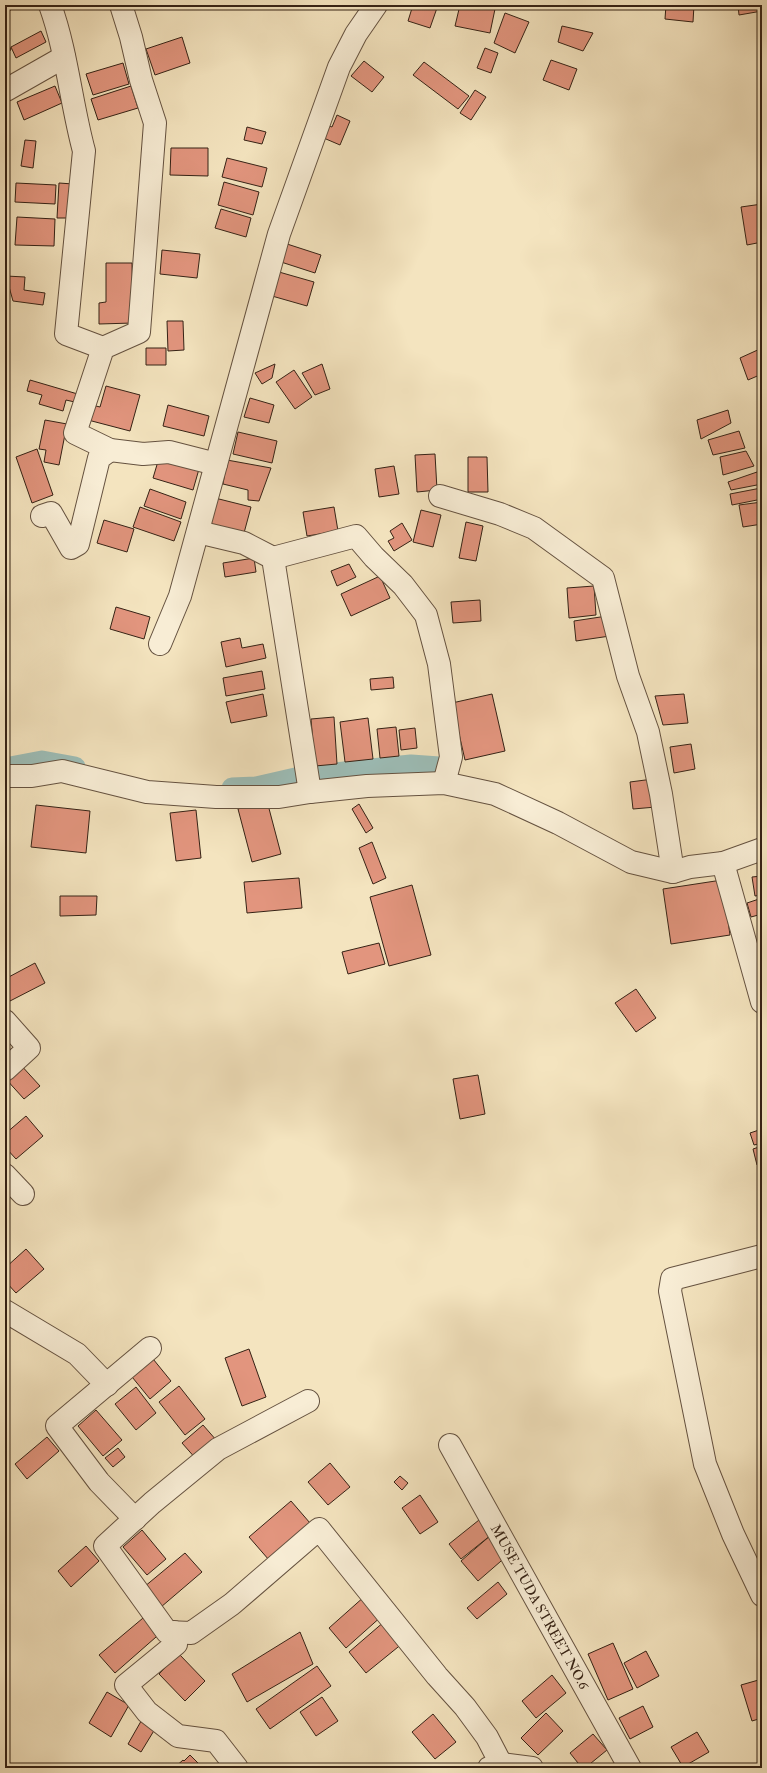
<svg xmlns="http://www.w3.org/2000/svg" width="767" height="1773" font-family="'IM FELL Double Pica',serif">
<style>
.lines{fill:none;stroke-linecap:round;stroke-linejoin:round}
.canal{stroke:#9dbeb8;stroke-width:21}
.building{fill:#e2957e;stroke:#352215}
.minor-casing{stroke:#655240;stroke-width:24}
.minor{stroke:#f8edd5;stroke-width:22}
.labels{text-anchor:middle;stroke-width:3;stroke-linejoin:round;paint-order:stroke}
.street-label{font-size:14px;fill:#352215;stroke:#f8edd5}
</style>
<rect width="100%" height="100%" fill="#f4e4bf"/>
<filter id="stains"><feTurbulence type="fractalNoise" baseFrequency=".005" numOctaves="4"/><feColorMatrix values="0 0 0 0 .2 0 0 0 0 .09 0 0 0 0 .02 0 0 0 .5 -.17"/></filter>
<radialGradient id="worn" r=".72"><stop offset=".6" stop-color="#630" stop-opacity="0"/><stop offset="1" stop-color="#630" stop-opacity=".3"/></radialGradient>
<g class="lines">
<path class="canal" d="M 5,768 L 42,761 L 75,767
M 232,788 L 256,787 L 300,777 L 362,770 L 411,765 L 439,767"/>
</g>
<path class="building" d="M 5,5 L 19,5 L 5,13 Z
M 413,5 L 438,5 L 430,28 L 408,21 Z
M 460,5 L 476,5 L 495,9 L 490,33 L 455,26 Z
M 666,5 L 694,5 L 693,22 L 665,19 Z
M 738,5 L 762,5 L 762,11 L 739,15 Z
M 505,13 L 529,22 L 515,53 L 494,43 Z
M 562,26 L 593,33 L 583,51 L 558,42 Z
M 41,31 L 46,42 L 16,58 L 11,47 Z
M 5,35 L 11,50 L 5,52 Z
M 182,37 L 190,63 L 155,75 L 146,49 Z
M 485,48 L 498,53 L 491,73 L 477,68 Z
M 551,60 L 577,69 L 569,90 L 543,80 Z
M 364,61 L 384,77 L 372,92 L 351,76 Z
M 424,62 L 469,96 L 458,109 L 413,75 Z
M 123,63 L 129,84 L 93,95 L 86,74 Z
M 55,86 L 62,103 L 24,120 L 17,102 Z
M 131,86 L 138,108 L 98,120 L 91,99 Z
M 475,90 L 486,97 L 471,120 L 460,113 Z
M 337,115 L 350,121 L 340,145 L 319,136 L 324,124 L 332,127 Z
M 247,127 L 266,132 L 262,144 L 244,140 Z
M 25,140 L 36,141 L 33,168 L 21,166 Z
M 171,148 L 208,148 L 208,176 L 170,175 Z
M 227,158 L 267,168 L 262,187 L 222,177 Z
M 224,182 L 259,192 L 253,215 L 218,205 Z
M 16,183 L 56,185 L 55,204 L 15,202 Z
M 59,183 L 73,184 L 72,218 L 57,218 Z
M 762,204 L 762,242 L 747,245 L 741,207 Z
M 221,209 L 251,218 L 246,237 L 215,228 Z
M 17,217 L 55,219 L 54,246 L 15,245 Z
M 284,243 L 321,255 L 315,273 L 278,261 Z
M 162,250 L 200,254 L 197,278 L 160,274 Z
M 106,263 L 132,263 L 133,323 L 99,324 L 99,303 L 106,302 Z
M 279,272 L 314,282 L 307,306 L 272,296 Z
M 6,276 L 25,277 L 24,290 L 45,293 L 43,305 L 13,301 Z
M 167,321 L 183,321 L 184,350 L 168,351 Z
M 146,348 L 166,348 L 166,365 L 146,365 Z
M 762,348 L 762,374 L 748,380 L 740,358 Z
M 275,364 L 272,378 L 262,384 L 255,373 Z
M 322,364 L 330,389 L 315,395 L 302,373 Z
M 294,370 L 312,397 L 295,409 L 276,382 Z
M 30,380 L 81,395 L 79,403 L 66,400 L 63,411 L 39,404 L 42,395 L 27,391 Z
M 106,386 L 140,395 L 130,431 L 88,420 L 92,405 L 100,407 Z
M 250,398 L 274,405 L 269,423 L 244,417 Z
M 168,405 L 209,416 L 204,436 L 163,426 Z
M 728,410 L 731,423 L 701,439 L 697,420 Z
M 45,420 L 67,424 L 59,465 L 44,462 L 46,450 L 39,449 Z
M 739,431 L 745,448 L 713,455 L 708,440 Z
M 238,432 L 277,441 L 272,463 L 233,454 Z
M 37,449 L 53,495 L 32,503 L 16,457 Z
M 746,451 L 754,466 L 723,475 L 720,457 Z
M 435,454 L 437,490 L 417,492 L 415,455 Z
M 468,457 L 487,457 L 488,492 L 468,492 Z
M 159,458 L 199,469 L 193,490 L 153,478 Z
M 227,460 L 271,468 L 259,501 L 248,500 L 248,490 L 223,484 Z
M 394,466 L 399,494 L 379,497 L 375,469 Z
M 757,472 L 762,484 L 731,490 L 728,482 Z
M 761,488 L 762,499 L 732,505 L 730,494 Z
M 150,489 L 186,502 L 181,519 L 144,506 Z
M 215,498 L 251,507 L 244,533 L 209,524 Z
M 762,502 L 762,524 L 743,527 L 739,505 Z
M 140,507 L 181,522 L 174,541 L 133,527 Z
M 334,507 L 338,531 L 307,536 L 303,512 Z
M 421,510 L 441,515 L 433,547 L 413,542 Z
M 104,520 L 134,529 L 127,552 L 97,543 Z
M 466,522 L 483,526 L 476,561 L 459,558 Z
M 402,523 L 412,540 L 394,551 L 388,541 L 394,538 L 390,531 Z
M 254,558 L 256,572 L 225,577 L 223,563 Z
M 349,564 L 356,577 L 337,586 L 331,571 Z
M 380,576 L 390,598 L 351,616 L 341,594 Z
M 594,586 L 596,615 L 569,618 L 567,588 Z
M 480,600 L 481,621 L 453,623 L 451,602 Z
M 116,607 L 150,617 L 144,639 L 110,629 Z
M 607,616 L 610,636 L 576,641 L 574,621 Z
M 240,638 L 242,648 L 263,644 L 266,658 L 226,667 L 221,642 Z
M 262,671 L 265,689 L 226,696 L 223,678 Z
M 393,677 L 394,688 L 371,690 L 370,679 Z
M 263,694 L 267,716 L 231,723 L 226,702 Z
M 492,694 L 505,751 L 465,760 L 452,703 Z
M 684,694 L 688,723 L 663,725 L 655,696 Z
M 334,717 L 337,764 L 315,766 L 311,719 Z
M 368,718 L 373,759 L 345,762 L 340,722 Z
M 396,727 L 399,756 L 380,758 L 377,729 Z
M 415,728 L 417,748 L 401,750 L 399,730 Z
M 691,744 L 695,769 L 674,773 L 670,747 Z
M 653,779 L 656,807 L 633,809 L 630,782 Z
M 267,801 L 281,854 L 252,862 L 238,809 Z
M 359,804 L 373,828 L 366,833 L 352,809 Z
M 36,805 L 90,811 L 86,853 L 31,847 Z
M 196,810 L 201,858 L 176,861 L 170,813 Z
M 372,842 L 386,878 L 373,884 L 359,848 Z
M 762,876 L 762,895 L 755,896 L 752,877 Z
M 299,878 L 302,908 L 247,913 L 244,882 Z
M 722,880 L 730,935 L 671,944 L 663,889 Z
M 412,885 L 431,955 L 389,966 L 370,897 Z
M 60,896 L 97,896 L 96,915 L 60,916 Z
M 762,898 L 762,914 L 751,917 L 747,903 Z
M 379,943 L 385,964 L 348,974 L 342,952 Z
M 35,963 L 45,983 L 10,1001 L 5,992 L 5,979 Z
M 636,989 L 656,1018 L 636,1032 L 615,1003 Z
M 19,1063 L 40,1086 L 24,1099 L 5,1078 Z
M 478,1075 L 485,1114 L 460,1119 L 453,1079 Z
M 26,1116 L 43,1136 L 16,1159 L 5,1147 L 5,1134 Z
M 762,1129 L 762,1143 L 754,1145 L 750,1133 Z
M 762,1146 L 762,1163 L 757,1165 L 753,1149 Z
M 26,1249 L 44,1269 L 16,1293 L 5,1281 L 5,1268 Z
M 249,1349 L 266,1397 L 242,1406 L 225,1358 Z
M 149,1354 L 171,1381 L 150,1399 L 128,1372 Z
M 179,1386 L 205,1419 L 185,1435 L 159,1402 Z
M 136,1387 L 156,1413 L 136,1430 L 115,1404 Z
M 96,1410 L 122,1440 L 103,1456 L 78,1426 Z
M 203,1425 L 217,1441 L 197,1460 L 182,1443 Z
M 47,1437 L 59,1451 L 27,1479 L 15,1464 Z
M 118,1448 L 125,1457 L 113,1467 L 105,1458 Z
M 330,1463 L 350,1487 L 328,1505 L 308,1482 Z
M 400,1476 L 408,1483 L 402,1490 L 394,1482 Z
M 420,1495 L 438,1522 L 420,1534 L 402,1508 Z
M 291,1501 L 310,1523 L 269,1560 L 249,1537 Z
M 479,1520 L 491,1535 L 461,1559 L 449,1544 Z
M 142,1530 L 166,1559 L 147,1575 L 123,1547 Z
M 491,1535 L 508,1555 L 478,1581 L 461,1561 Z
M 86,1546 L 99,1561 L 71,1587 L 58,1571 Z
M 185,1553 L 202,1572 L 161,1607 L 144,1587 Z
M 498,1582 L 507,1594 L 477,1619 L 467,1608 Z
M 365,1596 L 383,1615 L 346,1648 L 329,1628 Z
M 149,1613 L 164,1630 L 115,1673 L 99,1655 Z
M 385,1621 L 403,1643 L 366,1673 L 349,1652 Z
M 300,1632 L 313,1664 L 247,1702 L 232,1674 Z
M 613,1643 L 633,1689 L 608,1700 L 588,1654 Z
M 646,1651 L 659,1676 L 637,1688 L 624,1663 Z
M 179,1654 L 205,1681 L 185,1701 L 159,1674 Z
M 317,1666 L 331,1686 L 270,1729 L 256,1709 Z
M 552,1675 L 566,1693 L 536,1718 L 522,1701 Z
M 762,1679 L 762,1718 L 752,1721 L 741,1685 Z
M 107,1692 L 129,1705 L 111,1737 L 89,1723 Z
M 322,1697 L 338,1721 L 316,1736 L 300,1712 Z
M 643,1706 L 653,1727 L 630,1739 L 619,1718 Z
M 546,1713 L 563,1731 L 538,1755 L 521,1738 Z
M 433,1714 L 456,1742 L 435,1759 L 412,1732 Z
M 144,1716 L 158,1724 L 141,1752 L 128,1744 Z
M 697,1732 L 709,1752 L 683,1767 L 671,1747 Z
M 593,1734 L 607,1750 L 585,1768 L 582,1768 L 570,1753 Z
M 190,1755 L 203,1768 L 174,1768 L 183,1760 L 184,1761 Z"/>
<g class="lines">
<g class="minor-casing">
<g id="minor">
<path d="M 50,5 C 67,52 71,103 84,151 L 66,334 L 103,348"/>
<path d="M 121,5 L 131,37 L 141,80 L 155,123 L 139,332 L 103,348 L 75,433 L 110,450 L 143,454 L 169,452 L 216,464"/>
<path d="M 6,90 L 64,57"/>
<path d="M 440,496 L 500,514 L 534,528 L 603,578 L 628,676 L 648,732 L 661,794 L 673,872"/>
<path d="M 42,516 L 51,513 L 71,548 L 78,544 L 99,458 L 110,450"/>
<path d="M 198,532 L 244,543 L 273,558 L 310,792"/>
<path d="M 273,558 L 356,536 L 374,557 L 403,585 L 426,615 L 439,664 L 451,757 L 444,783"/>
<path d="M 160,644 L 180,596 L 279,234 L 339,67 L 356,34 L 376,5"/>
<path d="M 5,776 L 32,776 L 62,771 L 147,792 L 216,797 L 279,797 L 310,792 L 367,786 L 444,783 L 495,794 L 558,823 L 631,862 L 673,872 L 690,867 L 723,863 L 762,849"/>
<path d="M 723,863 L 762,1002"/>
<path d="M 5,1021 L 29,1048 L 5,1070"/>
<path d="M 5,1175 L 23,1194"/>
<path d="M 762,1256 L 672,1279 L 670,1291 L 705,1464 L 733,1534 L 762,1595"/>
<path d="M 5,1311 L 77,1354 L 107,1385"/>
<path d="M 308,1401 L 218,1449 L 152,1503 L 105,1546 L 167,1632 L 191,1633 L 232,1604 L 319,1529 L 437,1676 L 465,1707 L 487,1737 L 501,1764"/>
<path id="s1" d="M 450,1445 L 630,1768"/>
<path d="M 135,1519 L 99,1482 L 57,1426 L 150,1348"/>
<path d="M 174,1632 L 176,1644 L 126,1685 L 147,1712 L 178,1736 L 216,1741 L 237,1768"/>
<path d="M 489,1768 L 501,1764 L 532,1768"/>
</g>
</g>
<use href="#minor" class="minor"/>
</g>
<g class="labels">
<g class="street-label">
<text dy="5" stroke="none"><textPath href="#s1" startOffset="185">MUSE TUDA STREET NO.6</textPath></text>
</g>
</g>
<rect width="767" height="1773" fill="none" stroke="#f4e4bf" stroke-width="20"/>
<rect x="6" y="6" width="755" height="1761" fill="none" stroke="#352215" stroke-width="2"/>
<rect x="10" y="10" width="747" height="1753" fill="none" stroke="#352215"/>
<rect width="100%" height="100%" filter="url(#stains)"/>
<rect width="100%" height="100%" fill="url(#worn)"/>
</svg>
